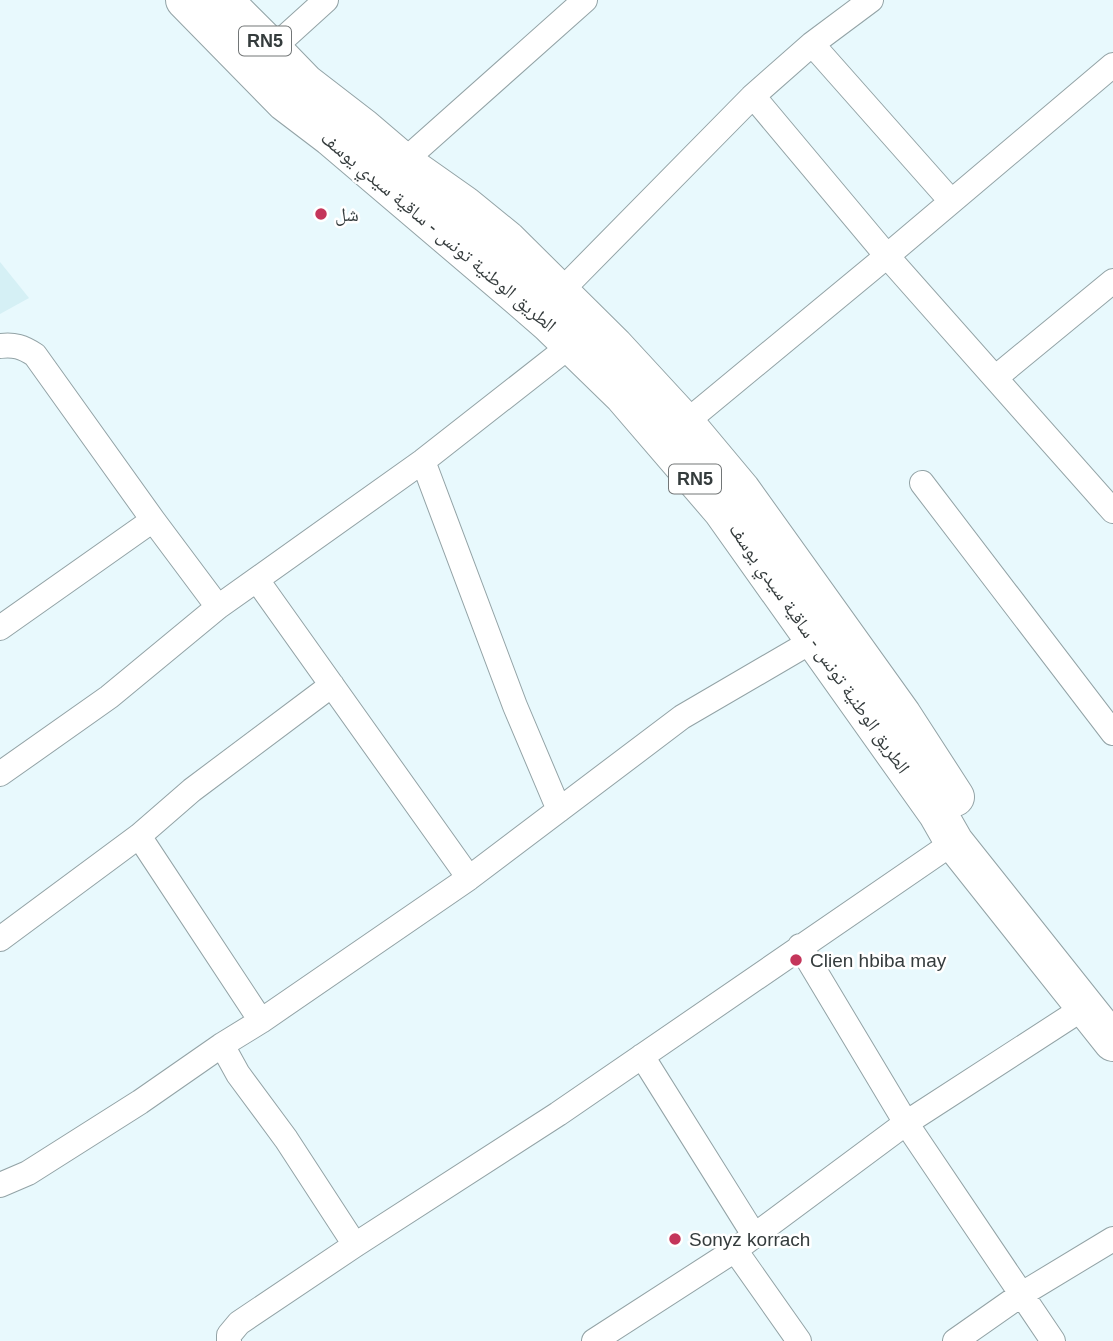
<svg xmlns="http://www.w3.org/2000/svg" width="1113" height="1341" font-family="Helvetica,'Noto Naskh Arabic',sans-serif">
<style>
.built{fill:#d5f0f5}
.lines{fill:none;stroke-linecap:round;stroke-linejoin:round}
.minor-casing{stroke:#93a3a6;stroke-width:26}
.trunk-casing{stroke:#93a3a6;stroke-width:40}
.minor{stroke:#fff;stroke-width:24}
.trunk{stroke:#fff;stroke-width:38}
.poi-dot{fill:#c4355a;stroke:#fff;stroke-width:2.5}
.labels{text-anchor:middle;stroke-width:5;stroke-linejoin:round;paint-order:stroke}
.shield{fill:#fff;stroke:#727677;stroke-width:2}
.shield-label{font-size:18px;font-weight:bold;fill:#353c3d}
.poi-label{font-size:19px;fill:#353c3d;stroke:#fff;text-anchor:start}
.street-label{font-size:19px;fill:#353c3d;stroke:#fff}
</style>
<rect width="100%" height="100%" fill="#e8f9fd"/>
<path class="built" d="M 0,262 L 29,298 L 0,314 Z"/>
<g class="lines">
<g class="minor-casing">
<path id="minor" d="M 812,44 L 951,201
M 272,49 L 326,0
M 753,96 L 887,256 L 1113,511
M 403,162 L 585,0
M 560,292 L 753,96 L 812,44 L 871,0
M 0,346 C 14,344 23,347 35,355 L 153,520 L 218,607
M 995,378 L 1113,281
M 685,423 L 887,256 L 1113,65
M 423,461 L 515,706 L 559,810
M 922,483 L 1113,733
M 257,580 L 469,878
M 0,628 L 153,520
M 0,774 L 109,697 L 218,607 L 423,461 L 571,345
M 139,836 L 261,1021
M 0,939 L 139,836 L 192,790 L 332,685
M 800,946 L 906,1123 L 1053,1341
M 222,1045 L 238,1074 L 286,1139 L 355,1245
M 642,1056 L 754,1235
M 0,1185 L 28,1173 L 140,1102 L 222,1045 L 261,1021 L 469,878 L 682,717 L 814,640
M 735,1250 L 799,1341
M 229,1341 L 229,1335 L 239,1323 L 355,1245 L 558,1114 L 954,842
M 594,1341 L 735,1250 L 906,1123 L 1085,1007
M 955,1341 L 1022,1294 L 1113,1239"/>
</g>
<g class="trunk-casing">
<path id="trunk" d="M 185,0 L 285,102 L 331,137 L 518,296 L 549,323 L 624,396 L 722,510 L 938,814 L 954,842 L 1113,1042
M 223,0 L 272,49 L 305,83 L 362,127 L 403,162 L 464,205 L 507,240 L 614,346 L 685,423 L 741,490 L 902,715 L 955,797"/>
</g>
<use href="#minor" class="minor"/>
<use href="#trunk" class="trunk"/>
</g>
<g class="poi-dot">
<circle cx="321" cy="214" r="7"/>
<circle cx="796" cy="960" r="7"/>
<circle cx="675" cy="1239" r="7"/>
</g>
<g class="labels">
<g class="shield">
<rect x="239" y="26.5" width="52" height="29" rx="5"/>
<rect x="669" y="464.5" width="52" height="29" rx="5"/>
</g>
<g class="shield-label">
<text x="265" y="47">RN5</text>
<text x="695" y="485">RN5</text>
</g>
<g class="poi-label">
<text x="335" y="221">شل</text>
<text x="810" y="967">Clien hbiba may</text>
<text x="689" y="1246">Sonyz korrach</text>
</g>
<g class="street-label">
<text transform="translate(439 231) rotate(40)" y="7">الطريق الوطنية تونس - ساقية سيدي يوسف</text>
<text transform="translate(820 648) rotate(55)" y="7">الطريق الوطنية تونس - ساقية سيدي يوسف</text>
</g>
</g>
</svg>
